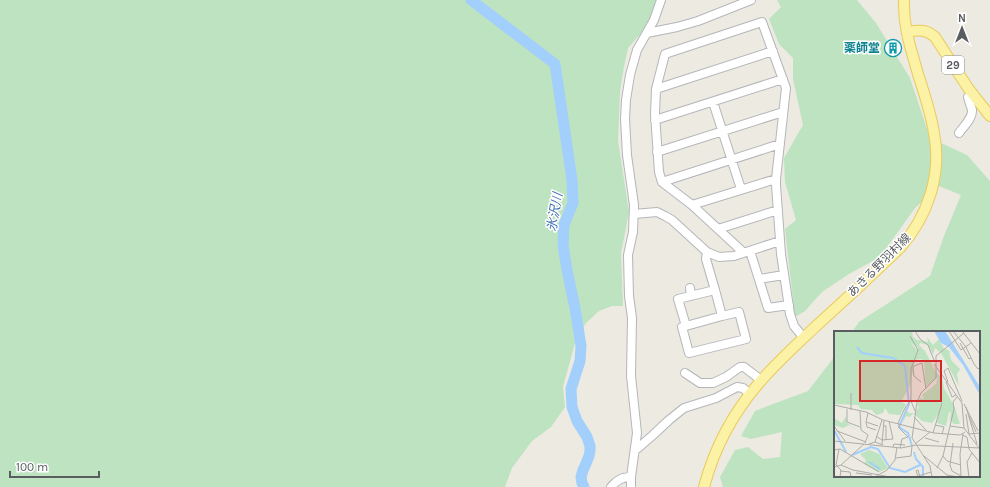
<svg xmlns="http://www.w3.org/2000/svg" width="990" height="487" font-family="Karla,'Noto Sans JP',sans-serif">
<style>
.green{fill:#bee3c0}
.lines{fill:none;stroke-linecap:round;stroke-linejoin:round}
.river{stroke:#a2cffb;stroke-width:11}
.minor-casing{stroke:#b4b6bb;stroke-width:10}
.major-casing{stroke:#eaca5b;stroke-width:12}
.minor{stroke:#fff;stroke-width:8}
.major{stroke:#fbf2a6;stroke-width:10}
.labels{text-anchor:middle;stroke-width:3;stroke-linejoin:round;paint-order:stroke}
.shield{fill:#fff;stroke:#8b8d90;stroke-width:1}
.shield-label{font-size:11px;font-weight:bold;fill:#595c61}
.culture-label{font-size:12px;font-weight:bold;fill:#0d838f;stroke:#fff;text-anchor:end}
.street-label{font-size:12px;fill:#595c61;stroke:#fff}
.water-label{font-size:13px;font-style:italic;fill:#4374b4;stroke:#fff}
.inset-river{fill:none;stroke:#a2cffb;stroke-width:2}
.inset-road{fill:none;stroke:#adadaa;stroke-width:1}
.view{fill:#d62828;fill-opacity:0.15;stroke:#d62828;stroke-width:2}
.inset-edge{fill:none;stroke:#595c61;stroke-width:2}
</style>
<rect width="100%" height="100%" fill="#eceae1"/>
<path class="green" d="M 0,0 L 657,0 L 650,23 L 628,48 L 624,67 L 620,91 L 618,141 L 629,212 L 621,253 L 623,306 L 612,306 L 599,311 L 586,323 L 576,339 L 563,387 L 565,407 L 551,427 L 532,441 L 512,468 L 505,487 L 0,487 Z
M 777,0 L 857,0 L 876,23 L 910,78 L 930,138 L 967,155 L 990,181 L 990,487 L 723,487 L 720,477 L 735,450 L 748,447 L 763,459 L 780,457 L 782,432 L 751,439 L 741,436 L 755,411 L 808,391 L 835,356 L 835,476 L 979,476 L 979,332 L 852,332 L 859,322 L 930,276 L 944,236 L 961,195 L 939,186 L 915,208 L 880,257 L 849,274 L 822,292 L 805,311 L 795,317 L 785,229 L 796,220 L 785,182 L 784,158 L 803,125 L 793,79 L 793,58 L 779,44 L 769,19 L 781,7 Z"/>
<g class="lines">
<path class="river" d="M 471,0 L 555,64 L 572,180 L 573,203 L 564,225 L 563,245 L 567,270 L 575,308 L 581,346 L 580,361 L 571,389 L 572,407 L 577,421 L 587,437 L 590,446 L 590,451 L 589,456 L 585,466 L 583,470 L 581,477 L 582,483 L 584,487"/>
<g class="minor-casing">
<path id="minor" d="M 647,33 L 677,27 L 698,21 L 751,0
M 656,89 L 773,51
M 713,102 L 741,189
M 655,120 L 783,79
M 959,133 C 963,127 973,118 972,110 C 971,106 969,102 968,97 L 972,94
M 657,152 L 783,112
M 662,182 L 780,144
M 692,205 L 776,179
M 634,214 L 657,212 L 665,216 L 672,220 L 707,252 L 719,257 L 734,256 L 780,241
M 718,229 L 778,210
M 750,251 L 768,308 L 789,305
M 707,252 L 706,259 L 715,290
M 744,253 L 692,205 L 662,182 L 659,172 L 655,114 L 656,89 L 665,54 L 762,22 L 786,88 L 776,179 L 776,185 L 781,254 L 790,314 L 794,326 L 804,338
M 759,279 L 784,275
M 690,288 L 691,296
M 715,290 L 722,316 L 739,312 L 746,339 L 689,353 L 682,327 L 686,326 L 678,299 Z
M 686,326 L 722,316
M 685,373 L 700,383 L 713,383 L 726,377 L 740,367 L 744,367 L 761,380
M 635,450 L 638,448 L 653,435 L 669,420 L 684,408 L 716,398 L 737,387 L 743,388 L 750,394
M 611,487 C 617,480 622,477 631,477
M 631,487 L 631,477 L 637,433 L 631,376 L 632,318 L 629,296 L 628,255 L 633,232 L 634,205 L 627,155 L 625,119 L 626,100 L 630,75 L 637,50 L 654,20 L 661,0"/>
</g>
<g class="major-casing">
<path id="major" d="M 907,32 C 918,30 926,29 935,37 L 968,88 L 990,116
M 704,487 C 714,449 733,413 759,383 C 776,363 796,345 815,327 C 844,301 872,275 900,248 C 928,216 942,175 934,133 C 931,113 924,93 918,74 C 911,49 903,27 904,0"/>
</g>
<use href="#minor" class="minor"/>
<use href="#major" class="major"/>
</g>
<defs>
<g id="building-ring" transform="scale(0.9)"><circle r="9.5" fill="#fff" stroke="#0f9aa8" stroke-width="1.5"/><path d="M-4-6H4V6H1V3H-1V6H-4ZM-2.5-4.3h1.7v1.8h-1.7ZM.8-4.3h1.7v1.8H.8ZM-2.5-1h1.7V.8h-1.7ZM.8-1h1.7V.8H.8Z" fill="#0f9aa8"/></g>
</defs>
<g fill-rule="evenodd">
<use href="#building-ring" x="893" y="48"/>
</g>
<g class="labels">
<rect class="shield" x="942" y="56" width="22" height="18" rx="3"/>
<g class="shield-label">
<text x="953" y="69">29</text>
</g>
<g class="culture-label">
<text x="880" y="52">薬師堂</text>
</g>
<g class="street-label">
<text transform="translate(879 265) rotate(-45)" y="4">あきる野羽村線</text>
</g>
<g class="water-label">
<text transform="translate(554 212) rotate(-80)" y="5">氷沢川</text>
</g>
</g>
<g transform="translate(834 331)">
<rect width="146" height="146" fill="#eceae1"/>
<path d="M 0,0 L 78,0 L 79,6 L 83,9 L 94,11 L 93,6 L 99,14 L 105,8 L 110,18 L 115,19 L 117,29 L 126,38 L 123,43 L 125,55 L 107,22 L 101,17 L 99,23 L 94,14 L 86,12 L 85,14 L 91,20 L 102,41 L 108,47 L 110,57 L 121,77 L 126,93 L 120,93 L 116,89 L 117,81 L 115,81 L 112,95 L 103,92 L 105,82 L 98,92 L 88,90 L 79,82 L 76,86 L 72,85 L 69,91 L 72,79 L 75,82 L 81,82 L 85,76 L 83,74 L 86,67 L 90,68 L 88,64 L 102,53 L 104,46 L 92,56 L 90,31 L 88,28 L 81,29 L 84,16 L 77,12 L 83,19 L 76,55 L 67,71 L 72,73 L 66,84 L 55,83 L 51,77 L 49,82 L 42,84 L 38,79 L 27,78 L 24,74 L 0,73 ZM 12,85 L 13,92 L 26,101 L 15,94 L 9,97 L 0,94 L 0,87 L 8,92 ZM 35,119 L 45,123 L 54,137 L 45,141 L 30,133 L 32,129 L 26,123 Z" fill="#bee3c0"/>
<path d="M 100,0 L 111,0 L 146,56 L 146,64 L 129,34 L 115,16 L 107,12 Z" fill="#a2cffb"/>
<path class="inset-river" d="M 23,16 L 28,22 L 59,27 L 71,35 L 75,73 L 65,96 L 74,102 L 78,115M 0,99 L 12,121M 80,121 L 82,128 L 89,136 L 89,146M 18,124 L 37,116 L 44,118 L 56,137 L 71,141 L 86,134M 35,131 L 46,138"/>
<path class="inset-road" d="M 81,0 L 86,8 L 94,14 L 100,29M 115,0 L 127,19 L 137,12M 119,0 L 132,16 L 140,33 L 144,38 L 146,36M 128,0 L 146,23M 76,5 L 84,19 L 77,38 L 77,70 L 81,80M 126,12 L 135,28 L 137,27M 100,33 L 128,72 L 130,97 L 145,117M 87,51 L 80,45 L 79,37 L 80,35 L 88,32 L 92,58M 112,51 L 118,66 L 122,64M 114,51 L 110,40 L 114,37 L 128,70M 17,62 L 17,79M 130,73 L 144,100M 0,74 L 32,81 L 49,89 L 100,102 L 126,104 L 131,101M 132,76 L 143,113M 13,78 L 13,91 L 26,96M 26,80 L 27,99 L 34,104 L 31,112M 34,82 L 32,91 L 44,95M 132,83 L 135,103 L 146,102M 135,85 L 142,101M 80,86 L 92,99M 32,91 L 33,96 L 42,99M 64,92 L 71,77 L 77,69M 65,92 L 65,97 L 74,106 L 68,108 L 66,117M 101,94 L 110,96 L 108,103M 0,95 L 11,110M 50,95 L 52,95 L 52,109M 116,95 L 130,97M 3,100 L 32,111M 99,102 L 108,72M 128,104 L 133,106 L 135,118 L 146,132M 42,105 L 48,109 L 59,108 L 55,90M 91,107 L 105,111M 0,110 L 67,117 L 82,114 L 146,117M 41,111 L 48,89M 119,112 L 116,134 L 118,140 L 127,145M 35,113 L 41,111 L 49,114M 48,113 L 50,90M 81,113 L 96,101M 59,116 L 60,113 L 71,114M 5,118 L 2,134 L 7,139 L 6,146M 0,119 L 6,118 L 45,141M 90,125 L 113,144 L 124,146M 109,125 L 113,130 L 127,134M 62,127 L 77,125 L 78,115M 7,134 L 19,139 L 56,146M 0,136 L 7,134 L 30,113M 103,137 L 109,125 L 120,78 L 119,71 L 123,66M 6,140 L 16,141 L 17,146M 22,142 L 38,144M 84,145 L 82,140 L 84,139 L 86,146M 41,146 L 53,139 L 61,129 L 63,116M 81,146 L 97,141M 98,146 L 96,135 L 78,107 L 83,71 L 87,62 L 102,47 L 102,25 L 130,2M 127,146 L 126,123 L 129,103M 135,146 L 133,131 L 138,122"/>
<path class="view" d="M 26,30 L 107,30 L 107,70 L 26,70 Z"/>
<rect width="146" height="146" class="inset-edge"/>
</g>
<g transform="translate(962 28)" stroke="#ffffff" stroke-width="3" paint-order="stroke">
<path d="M0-3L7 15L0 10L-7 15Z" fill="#595c61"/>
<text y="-6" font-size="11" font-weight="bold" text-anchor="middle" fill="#595c61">N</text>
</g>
<path d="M10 471v6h89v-6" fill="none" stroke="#595c61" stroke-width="2"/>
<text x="16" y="471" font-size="12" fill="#595c61" stroke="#ffffff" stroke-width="3" paint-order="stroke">100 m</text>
</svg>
